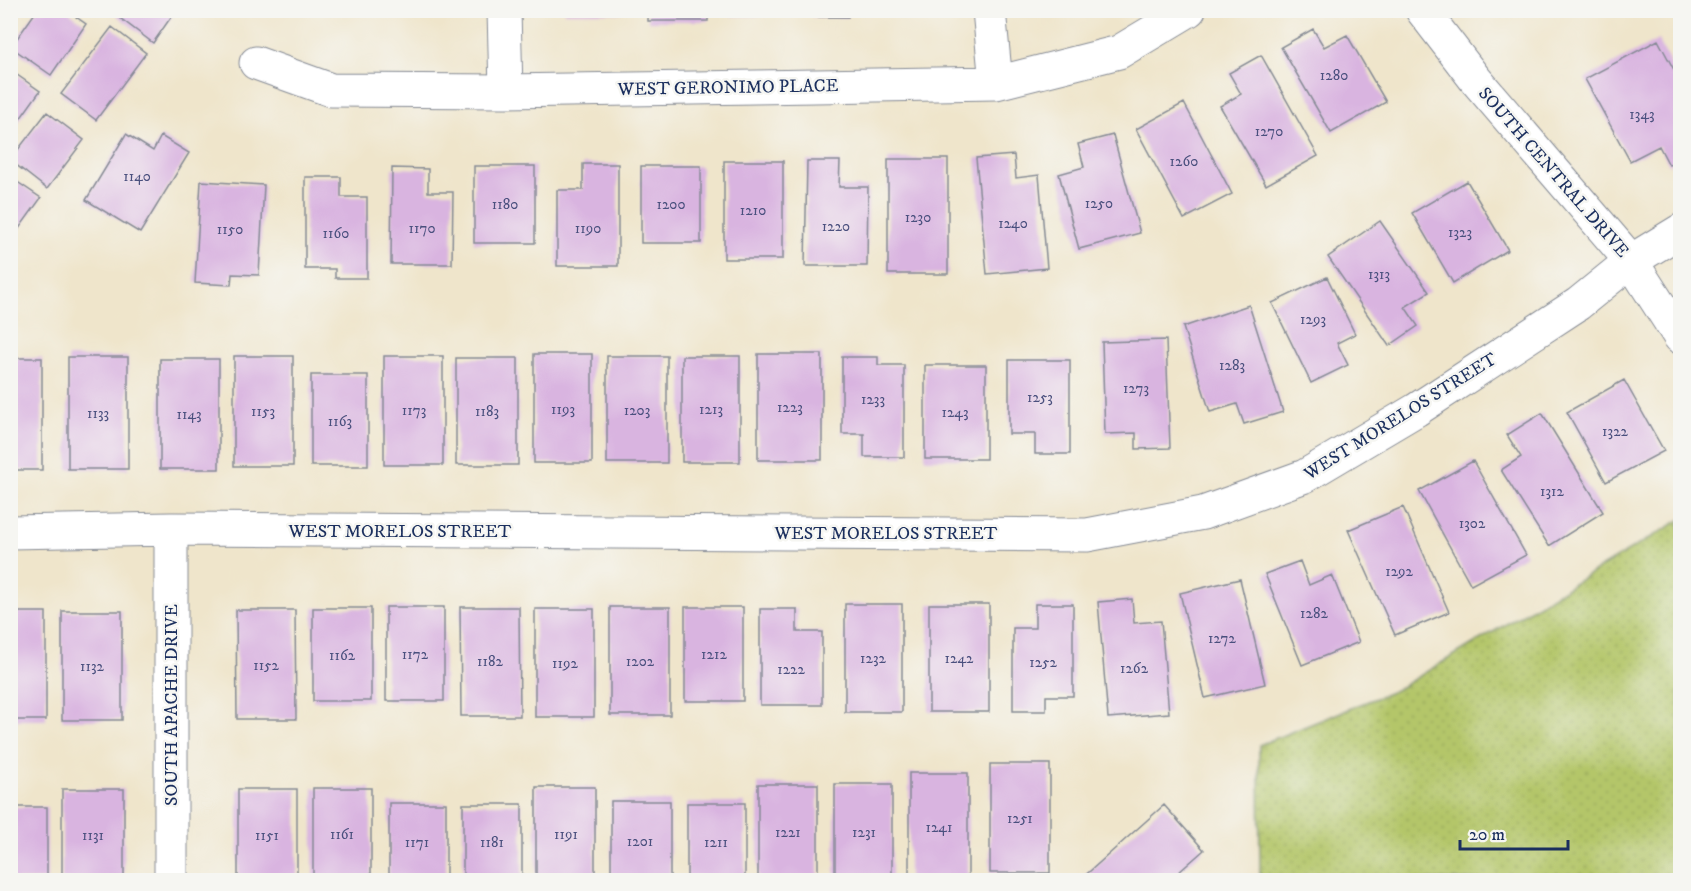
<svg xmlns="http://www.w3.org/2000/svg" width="1691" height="891" font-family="'IM FELL DW Pica',serif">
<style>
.park{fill:url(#park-dots);stroke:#687a64;stroke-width:1.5}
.building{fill:#d9b4e0}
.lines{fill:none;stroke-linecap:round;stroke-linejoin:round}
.street-casing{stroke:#858a94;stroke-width:35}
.street{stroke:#fff;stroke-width:33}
.labels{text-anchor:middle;stroke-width:5;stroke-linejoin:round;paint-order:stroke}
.number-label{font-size:15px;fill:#4a507e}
.street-label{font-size:18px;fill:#1b2f5e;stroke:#f6f6f2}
</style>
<defs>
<pattern id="park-dots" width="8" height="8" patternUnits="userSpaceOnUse" patternTransform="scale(1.5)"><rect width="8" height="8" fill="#b4c669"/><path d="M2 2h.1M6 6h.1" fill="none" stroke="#9aaa5d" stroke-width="1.8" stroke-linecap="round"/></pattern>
</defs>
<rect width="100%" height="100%" fill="#f6f6f2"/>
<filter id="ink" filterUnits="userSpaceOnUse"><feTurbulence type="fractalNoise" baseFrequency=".0167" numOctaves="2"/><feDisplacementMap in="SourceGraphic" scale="12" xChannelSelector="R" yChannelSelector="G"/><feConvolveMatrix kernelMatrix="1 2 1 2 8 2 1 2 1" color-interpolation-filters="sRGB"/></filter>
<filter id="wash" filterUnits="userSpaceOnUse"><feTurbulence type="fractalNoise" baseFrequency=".008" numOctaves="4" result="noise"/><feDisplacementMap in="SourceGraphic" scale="24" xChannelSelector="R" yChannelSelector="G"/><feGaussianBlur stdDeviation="1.35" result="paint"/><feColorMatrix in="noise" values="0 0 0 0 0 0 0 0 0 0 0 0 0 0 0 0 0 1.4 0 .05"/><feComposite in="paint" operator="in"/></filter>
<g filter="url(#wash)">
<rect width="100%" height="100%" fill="#efe5cb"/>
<path class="park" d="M 1680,520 L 1680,880 L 1260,880 L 1259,745 L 1396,690 Z"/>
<g id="blocks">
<path class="building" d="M 37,10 L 66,10 L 86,24 L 51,75 L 11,47 Z
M 120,10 L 176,10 L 153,43 L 116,15 Z
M 564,10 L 622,10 L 622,13 L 564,13 Z
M 648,10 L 708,10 L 708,21 L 648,21 Z
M 731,10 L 766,10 L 766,16 L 731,16 Z
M 812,10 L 848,10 L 848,17 L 812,17 Z
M 112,27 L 146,53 L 96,120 L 61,94 Z
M 1313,29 L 1324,47 L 1347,35 L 1386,102 L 1331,133 L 1281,47 Z
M 1658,40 L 1680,81 L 1680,159 L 1669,165 L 1659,146 L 1630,161 L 1585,79 Z
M 1261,55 L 1318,156 L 1266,185 L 1220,106 L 1241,94 L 1229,73 Z
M 10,70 L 40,91 L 10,133 Z
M 1184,103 L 1232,194 L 1184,219 L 1136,129 Z
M 47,112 L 84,140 L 47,189 L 10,160 Z
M 126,134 L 153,151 L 161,136 L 189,153 L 140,233 L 86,200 Z
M 1113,135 L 1140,233 L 1079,249 L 1059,174 L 1084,167 L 1078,144 Z
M 1014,155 L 1016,178 L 1039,175 L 1047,268 L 987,274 L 976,158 Z
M 888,159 L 948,159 L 948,274 L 888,274 Z
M 724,161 L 783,161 L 783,259 L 724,259 Z
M 807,161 L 840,161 L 839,187 L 868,187 L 867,266 L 805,266 Z
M 583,164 L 618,164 L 618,266 L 557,266 L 557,190 L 583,190 Z
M 474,166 L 535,166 L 535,243 L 474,243 Z
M 641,166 L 701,166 L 701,243 L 641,243 Z
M 392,168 L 428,169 L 428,192 L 453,192 L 452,264 L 391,264 Z
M 10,177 L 41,198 L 10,241 Z
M 305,177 L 341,177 L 341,197 L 367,197 L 367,278 L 335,278 L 335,269 L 305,269 Z
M 201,181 L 264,185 L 259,275 L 232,274 L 231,285 L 195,283 Z
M 1467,181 L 1508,250 L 1453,283 L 1412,213 Z
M 1380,221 L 1429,292 L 1405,307 L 1418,326 L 1389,346 L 1328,257 Z
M 1327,277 L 1355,334 L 1337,343 L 1348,365 L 1311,383 L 1272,303 Z
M 1249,305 L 1283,412 L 1244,424 L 1237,404 L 1210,412 L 1183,327 Z
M 1166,340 L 1170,448 L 1136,449 L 1136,433 L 1105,434 L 1102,342 Z
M 534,354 L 592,354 L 592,463 L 534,463 Z
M 758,354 L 822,354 L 822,460 L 758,460 Z
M 234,356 L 293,356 L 293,466 L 234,466 Z
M 384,356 L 443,356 L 443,465 L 384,465 Z
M 607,356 L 667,356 L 667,463 L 607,463 Z
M 682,356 L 740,356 L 740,462 L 682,462 Z
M 68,357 L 128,357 L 128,469 L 68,469 Z
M 842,357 L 878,357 L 878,365 L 904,365 L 904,457 L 864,457 L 864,434 L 842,434 Z
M 10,358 L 42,358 L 42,470 L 10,470 Z
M 456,358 L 518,358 L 518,465 L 456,465 Z
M 160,359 L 219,359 L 219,469 L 160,469 Z
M 1009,360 L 1070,360 L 1070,454 L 1035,454 L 1035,434 L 1009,434 Z
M 925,365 L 986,365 L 986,459 L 925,459 Z
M 311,375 L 368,375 L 368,466 L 311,466 Z
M 1624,380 L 1664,451 L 1606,482 L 1567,412 Z
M 1542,413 L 1603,512 L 1549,546 L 1501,470 L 1521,457 L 1507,435 Z
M 1473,461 L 1526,555 L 1471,585 L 1419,491 Z
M 1403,507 L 1449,612 L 1395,635 L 1348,530 Z
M 1300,561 L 1309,585 L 1332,575 L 1359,642 L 1302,665 L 1265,574 Z
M 1240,579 L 1265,684 L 1205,698 L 1180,593 Z
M 1132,599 L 1134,623 L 1161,621 L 1169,713 L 1108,718 L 1098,602 Z
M 845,604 L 902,604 L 902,712 L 845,712 Z
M 929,604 L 989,604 L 989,712 L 929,712 Z
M 1035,604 L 1073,604 L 1073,696 L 1046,696 L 1046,711 L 1013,711 L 1013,628 L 1035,628 Z
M 386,607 L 444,607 L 444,701 L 386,701 Z
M 460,607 L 519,607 L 520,716 L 461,716 Z
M 610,607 L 670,607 L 670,715 L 610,715 Z
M 685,607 L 743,607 L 743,701 L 685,701 Z
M 313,608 L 371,608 L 371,701 L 313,701 Z
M 535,609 L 594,609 L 594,717 L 535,717 Z
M 760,609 L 797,609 L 797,632 L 822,632 L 822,705 L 760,705 Z
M 236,610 L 295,610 L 296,719 L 237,719 Z
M 62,611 L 122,611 L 122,720 L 62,720 Z
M 10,612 L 46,612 L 46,720 L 10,720 Z
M 990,764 L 1050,764 L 1050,873 L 990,873 Z
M 909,773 L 968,773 L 968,880 L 909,880 Z
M 758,784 L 818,784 L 818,880 L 758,880 Z
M 835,784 L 892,784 L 892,880 L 835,880 Z
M 536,787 L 595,787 L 595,880 L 536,880 Z
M 313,788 L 371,788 L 371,880 L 313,880 Z
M 62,789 L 124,789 L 124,880 L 62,880 Z
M 238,789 L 297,789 L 297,880 L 238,880 Z
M 611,801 L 670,801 L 670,880 L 611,880 Z
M 389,803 L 446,803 L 446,880 L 389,880 Z
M 687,803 L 745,803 L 745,880 L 687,880 Z
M 463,804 L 522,804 L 522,880 L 463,880 Z
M 1164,805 L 1204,850 L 1170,880 L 1080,880 Z
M 10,807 L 47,807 L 47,880 L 10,880 Z"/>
</g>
</g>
<g filter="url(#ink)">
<use href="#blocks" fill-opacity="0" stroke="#858a94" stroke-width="1.5"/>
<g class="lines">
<g class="street-casing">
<path id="street" d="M 504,10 L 506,91
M 989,10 L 996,83
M 1422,10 L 1475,79 L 1631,261 L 1680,337
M 256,63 L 331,90 L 506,91 L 996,83 L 1119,52 L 1189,10
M 171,529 L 171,880
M 10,532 L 171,529 L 1087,535 L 1203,513 L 1305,476 L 1416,410 L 1578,304 L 1631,261 L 1680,231"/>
</g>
<use href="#street" class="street"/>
</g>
</g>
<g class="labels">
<g class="number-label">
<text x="1334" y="80">1280</text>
<text x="1642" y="119">1343</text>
<text x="1269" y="136">1270</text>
<text x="1184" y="166">1260</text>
<text x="137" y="181">1140</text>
<text x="1099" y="208">1250</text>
<text x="505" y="209">1180</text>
<text x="671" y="209">1200</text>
<text x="753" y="215">1210</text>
<text x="918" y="222">1230</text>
<text x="1013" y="228">1240</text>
<text x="836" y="231">1220</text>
<text x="422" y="233">1170</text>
<text x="588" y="233">1190</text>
<text x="230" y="234">1150</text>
<text x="1460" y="237">1323</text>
<text x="336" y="238">1160</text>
<text x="1379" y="279">1313</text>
<text x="1313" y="324">1293</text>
<text x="1232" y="370">1283</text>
<text x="1136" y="393">1273</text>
<text x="1040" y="402">1253</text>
<text x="873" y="404">1233</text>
<text x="790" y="412">1223</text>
<text x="563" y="414">1193</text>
<text x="711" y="414">1213</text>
<text x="414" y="415">1173</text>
<text x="637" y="415">1203</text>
<text x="263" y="416">1153</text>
<text x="487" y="416">1183</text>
<text x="955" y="417">1243</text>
<text x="98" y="418">1133</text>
<text x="189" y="419">1143</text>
<text x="340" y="426">1163</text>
<text x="1615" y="436">1322</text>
<text x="1552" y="496">1312</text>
<text x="1472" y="528">1302</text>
<text x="1399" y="576">1292</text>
<text x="1314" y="618">1282</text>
<text x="1222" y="643">1272</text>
<text x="415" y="659">1172</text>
<text x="714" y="659">1212</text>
<text x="342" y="660">1162</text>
<text x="873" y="663">1232</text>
<text x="959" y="663">1242</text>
<text x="490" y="666">1182</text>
<text x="640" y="666">1202</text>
<text x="1043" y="667">1252</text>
<text x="565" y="668">1192</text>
<text x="266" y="670">1152</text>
<text x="92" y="671">1132</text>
<text x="1134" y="673">1262</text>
<text x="791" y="674">1222</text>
<text x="1020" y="823">1251</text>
<text x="939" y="832">1241</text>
<text x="788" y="837">1221</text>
<text x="864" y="837">1231</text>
<text x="342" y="839">1161</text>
<text x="566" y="839">1191</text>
<text x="93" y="840">1131</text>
<text x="267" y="840">1151</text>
<text x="640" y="846">1201</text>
<text x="417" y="847">1171</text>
<text x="492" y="847">1181</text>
<text x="716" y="847">1211</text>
</g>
<g class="street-label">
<text transform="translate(728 87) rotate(-1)" y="6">WEST GERONIMO PLACE</text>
<text transform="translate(1554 172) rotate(49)" y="6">SOUTH CENTRAL DRIVE</text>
<text transform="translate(1400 416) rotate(-32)" y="6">WEST MORELOS STREET</text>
<text x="400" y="537">WEST MORELOS STREET</text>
<text x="886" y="539">WEST MORELOS STREET</text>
<text transform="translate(171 705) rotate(-90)" y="6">SOUTH APACHE DRIVE</text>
</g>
</g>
<rect width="1691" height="891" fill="none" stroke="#f6f6f2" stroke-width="36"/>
<path d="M1460 840v9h108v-9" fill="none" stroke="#1b2f5e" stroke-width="3"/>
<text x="1469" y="840" font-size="18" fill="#1b2f5e" stroke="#f6f6f2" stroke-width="4.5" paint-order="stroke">20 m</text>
</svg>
